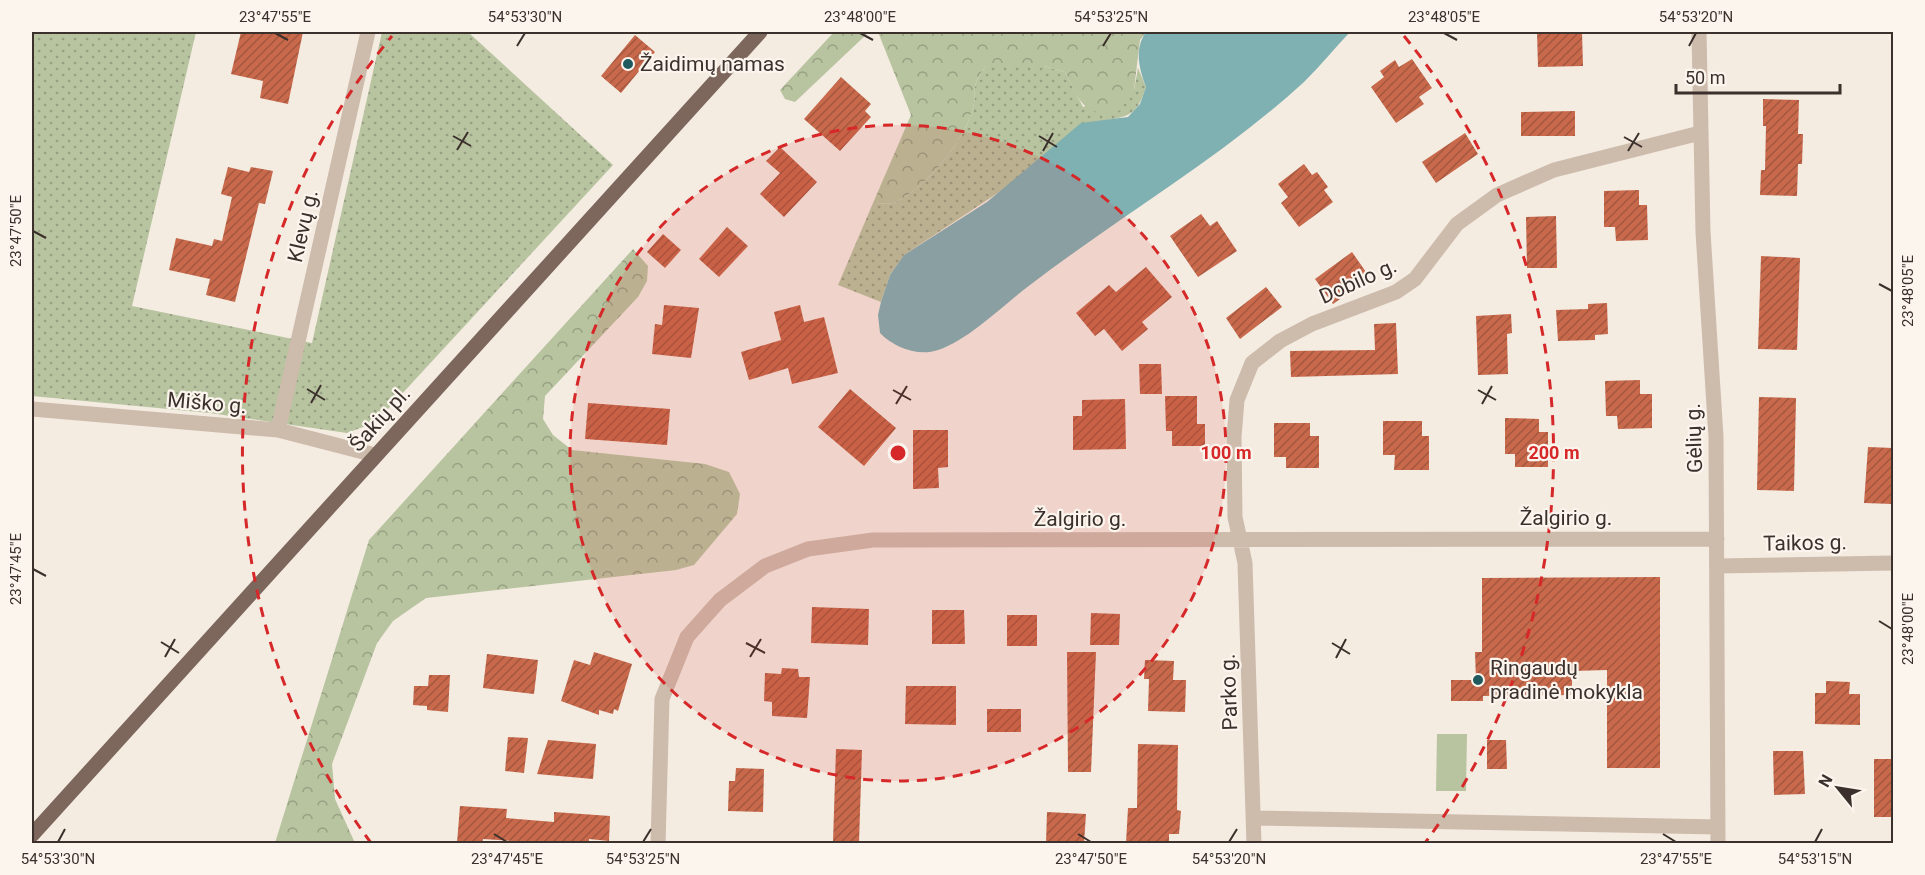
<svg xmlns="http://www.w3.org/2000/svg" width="1925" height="875" font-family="Roboto,sans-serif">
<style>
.grass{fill:url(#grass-dots)}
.forest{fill:url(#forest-crowns)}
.garden{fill:#b8c4a0}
.water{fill:#7fb0b2}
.building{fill:url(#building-hatch)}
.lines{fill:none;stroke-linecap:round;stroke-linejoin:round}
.minor{stroke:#cdbbac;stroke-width:15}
.major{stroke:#7d675c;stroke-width:15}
.ticks{fill:none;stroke:#3b302b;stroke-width:2}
.ring{fill:none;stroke:#d62828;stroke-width:3;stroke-dasharray:10 8}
.poi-dot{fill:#1f5a5e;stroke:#fbf5ee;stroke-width:2}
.labels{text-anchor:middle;stroke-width:4.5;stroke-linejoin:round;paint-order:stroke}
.poi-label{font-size:21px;fill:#3b302b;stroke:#fbf5ee;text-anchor:start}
.street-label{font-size:21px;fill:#3b302b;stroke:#fbf5ee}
.centre{fill:#d62828;stroke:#fbf5ee;stroke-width:3}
.ring-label{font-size:18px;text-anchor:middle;font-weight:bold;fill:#d62828;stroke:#fbf5ee;stroke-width:4.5;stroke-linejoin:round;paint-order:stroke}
.neatline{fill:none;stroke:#3b302b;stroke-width:2}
.ticks-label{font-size:15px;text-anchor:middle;fill:#3b302b}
</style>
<defs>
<pattern id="grass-dots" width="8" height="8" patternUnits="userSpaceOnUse" patternTransform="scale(1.5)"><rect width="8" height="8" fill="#b8c4a0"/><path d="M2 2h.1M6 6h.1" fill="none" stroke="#97a083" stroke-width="1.8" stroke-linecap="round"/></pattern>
<pattern id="forest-crowns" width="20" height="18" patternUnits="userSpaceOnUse" patternTransform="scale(1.5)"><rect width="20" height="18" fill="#b8c4a0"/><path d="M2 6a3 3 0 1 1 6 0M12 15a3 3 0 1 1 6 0" fill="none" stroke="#97a083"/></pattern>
<pattern id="building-hatch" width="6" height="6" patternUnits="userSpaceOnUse" patternTransform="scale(1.5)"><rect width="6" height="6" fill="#c8694b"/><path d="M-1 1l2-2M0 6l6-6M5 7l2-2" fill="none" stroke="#a4573f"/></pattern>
</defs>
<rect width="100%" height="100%" fill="#f4ebe1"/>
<path class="grass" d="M 32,32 L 196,32 L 132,306 L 312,343 L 382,32 L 468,32 L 613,165 L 376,422 L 347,433 L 210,413 L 32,396 Z
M 1010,64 L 1044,66 L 1065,72 L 1083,107 L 1134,90 L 1138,68 L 1146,87 C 1138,111 1133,116 1108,120 L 904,255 L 890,275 L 881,302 L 838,285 L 873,203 C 880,203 890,205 896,202 C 925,188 962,144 972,112 C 979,89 968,90 986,66 Z"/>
<path class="forest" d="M 834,32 L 869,32 L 795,102 L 785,99 L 780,90 Z
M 878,32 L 1146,32 L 1140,40 L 1134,90 L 1119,111 C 1083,119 1079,99 1065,72 L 1044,66 L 986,66 C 968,90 979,89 972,112 C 962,144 925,188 896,202 C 890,205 880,203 873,203 L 911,115 Z
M 633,249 L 648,266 L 647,281 L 638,297 L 545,396 L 543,419 L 553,435 L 572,450 L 705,464 L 729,472 L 740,494 L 737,514 L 694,565 L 676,570 L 426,598 L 393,621 L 377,643 L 332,764 L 335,799 L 355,843 L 275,843 L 369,540 Z"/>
<path class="garden" d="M 1437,734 L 1467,734 L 1466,791 L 1436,791 Z"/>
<path class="water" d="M 1146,32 L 1350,32 C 1335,48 1320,66 1304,82 C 1220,159 1120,216 1030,285 C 1003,305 970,339 938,350 C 918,357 893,347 880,333 L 878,315 L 881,302 L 890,275 L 904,255 L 987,202 L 1081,123 L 1128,117 L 1140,104 L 1146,87 C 1139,69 1134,49 1146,32 Z"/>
<path class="building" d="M 241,32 L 303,32 L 288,104 L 260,98 L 263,81 L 231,74 Z
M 1537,32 L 1582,32 L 1583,66 L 1538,67 Z
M 635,35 L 655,52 L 621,93 L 601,76 Z
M 1412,59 L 1432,88 L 1419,97 L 1424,104 L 1396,123 L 1371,87 L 1384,77 L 1380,71 L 1395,60 L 1399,67 Z
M 841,77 L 871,104 L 865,111 L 871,117 L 840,151 L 804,119 Z
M 1763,99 L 1799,100 L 1798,134 L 1803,134 L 1802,164 L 1798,164 L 1797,196 L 1760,195 L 1761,170 L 1765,170 L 1766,126 L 1763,126 Z
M 1575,111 L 1575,136 L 1521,136 L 1521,112 Z
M 1465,133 L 1478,154 L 1436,183 L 1422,162 Z
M 780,147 L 817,182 L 784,217 L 760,194 L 780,173 L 766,161 Z
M 1304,164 L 1312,175 L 1317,172 L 1328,187 L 1324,190 L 1333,202 L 1299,227 L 1281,203 L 1288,197 L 1278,184 Z
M 228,167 L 249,172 L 251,167 L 273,171 L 265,204 L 259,203 L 235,302 L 206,295 L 210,279 L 169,270 L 176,238 L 212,246 L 214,239 L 222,241 L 232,197 L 221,194 Z
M 1639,190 L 1639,205 L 1647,205 L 1648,240 L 1616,241 L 1615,227 L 1604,227 L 1604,191 Z
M 1201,214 L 1210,226 L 1217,221 L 1237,251 L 1198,277 L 1170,236 Z
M 1556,216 L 1557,268 L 1527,268 L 1526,217 Z
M 727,227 L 748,246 L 719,277 L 699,259 Z
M 663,234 L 681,250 L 665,268 L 647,252 Z
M 1352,252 L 1366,272 L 1343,289 L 1347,294 L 1333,304 L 1315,279 Z
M 1761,256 L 1800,258 L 1797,350 L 1758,349 Z
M 1146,267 L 1172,297 L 1142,322 L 1148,329 L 1122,351 L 1104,329 L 1095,336 L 1076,313 L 1109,285 L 1116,292 Z
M 1266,287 L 1282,307 L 1240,339 L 1226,318 Z
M 1607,303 L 1608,334 L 1595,335 L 1595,340 L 1558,341 L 1556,310 L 1588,309 L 1588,304 Z
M 664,305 L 699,308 L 691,358 L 652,354 L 655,324 L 662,325 Z
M 800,305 L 804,322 L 824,317 L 838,373 L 792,384 L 788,368 L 749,380 L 741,352 L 781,340 L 774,312 Z
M 1511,314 L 1512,333 L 1507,334 L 1508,374 L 1478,375 L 1476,316 Z
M 1396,323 L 1398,374 L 1291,377 L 1290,351 L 1375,350 L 1374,324 Z
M 1139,364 L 1161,364 L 1162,394 L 1140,394 Z
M 1640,380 L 1640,394 L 1652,394 L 1652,428 L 1618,429 L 1617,416 L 1606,416 L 1605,381 Z
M 850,389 L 896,428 L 864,466 L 818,427 Z
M 1165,396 L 1197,396 L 1197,424 L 1205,424 L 1205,446 L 1172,446 L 1172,431 L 1166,431 Z
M 1759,397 L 1796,398 L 1794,491 L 1757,490 Z
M 1125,399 L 1126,449 L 1073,450 L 1073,416 L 1082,416 L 1082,400 Z
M 588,403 L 670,409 L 667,445 L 585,439 Z
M 1505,418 L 1539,419 L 1539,432 L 1548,432 L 1548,467 L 1515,467 L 1515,454 L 1505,454 Z
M 1383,421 L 1422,421 L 1422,436 L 1429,436 L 1429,470 L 1394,470 L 1395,455 L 1383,455 Z
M 1274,423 L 1310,423 L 1310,436 L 1319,436 L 1319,468 L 1286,468 L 1286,457 L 1274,457 Z
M 913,430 L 948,430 L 948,467 L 938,468 L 939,488 L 913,489 Z
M 1868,447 L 1893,448 L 1893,504 L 1864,503 Z
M 1660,577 L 1660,768 L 1607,768 L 1607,670 L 1572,671 L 1572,695 L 1483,696 L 1483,701 L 1451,701 L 1451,680 L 1476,680 L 1475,652 L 1482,652 L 1482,578 Z
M 812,607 L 869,609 L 868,645 L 811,643 Z
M 932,610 L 964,610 L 965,644 L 932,644 Z
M 1091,613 L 1120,614 L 1119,645 L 1090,645 Z
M 1007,615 L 1037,615 L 1037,646 L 1007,646 Z
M 594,652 L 632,664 L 618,711 L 614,709 L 613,714 L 599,710 L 599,715 L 561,701 L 574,660 L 590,665 Z
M 1067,652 L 1096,652 L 1091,772 L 1068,772 Z
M 487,654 L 538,660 L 534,694 L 483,688 Z
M 1145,660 L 1174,661 L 1173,680 L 1186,680 L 1185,712 L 1148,711 L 1149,679 L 1144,679 Z
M 782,668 L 798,669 L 799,677 L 810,677 L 807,718 L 772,716 L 772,702 L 764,701 L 765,673 L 781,674 Z
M 429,675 L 450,675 L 448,712 L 427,710 L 427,706 L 413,705 L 414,686 L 428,686 Z
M 1826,681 L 1850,682 L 1849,694 L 1860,694 L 1860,725 L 1815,724 L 1815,693 L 1826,693 Z
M 906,686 L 956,686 L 956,725 L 905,724 Z
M 987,709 L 1021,709 L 1021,732 L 987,732 Z
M 508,737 L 528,738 L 524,773 L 505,771 Z
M 548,740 L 596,744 L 593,779 L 537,774 Z
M 1487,740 L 1506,740 L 1507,769 L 1487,769 Z
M 1138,744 L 1178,745 L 1177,810 L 1181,811 L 1179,834 L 1169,834 L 1169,843 L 1126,843 L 1128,808 L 1137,808 Z
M 836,749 L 862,750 L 859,843 L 833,843 Z
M 1773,751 L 1803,751 L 1805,794 L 1774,795 Z
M 1874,759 L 1893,759 L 1893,817 L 1874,817 Z
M 736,768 L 764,769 L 763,812 L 728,811 L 729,781 L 735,781 Z
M 460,806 L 507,809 L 506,818 L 554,822 L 554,812 L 610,816 L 609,841 L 589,839 L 589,843 L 541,843 L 483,839 L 482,843 L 457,843 Z
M 1047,812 L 1086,814 L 1084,843 L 1046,843 Z"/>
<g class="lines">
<path class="minor" d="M 1699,32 L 1703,232 L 1716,437 L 1718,844
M 32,409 L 278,430 L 375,455
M 278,430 L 368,32
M 1717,566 L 1894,563
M 1254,818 L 1718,827
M 658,844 L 662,699 L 687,637 L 720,600 L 765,566 L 808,549 L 873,540 L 1717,539
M 1254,844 L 1245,563 L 1235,517 L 1234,437 L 1237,400 L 1252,363 L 1280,341 L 1312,324 L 1396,292 L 1415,279 L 1457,224 L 1497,195 L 1554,170 L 1700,133"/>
<path class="major" d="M 32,835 L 760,32"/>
</g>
<path class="ticks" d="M 275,33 L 288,40M 860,33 L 873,40M 1444,33 L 1457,40M 517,46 L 525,33M 1103,46 L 1111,33M 1689,46 L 1696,33M 453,136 L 471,146M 1039,136 L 1057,147M 1624,137 L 1642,147M 457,150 L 468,132M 1043,151 L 1053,133M 1628,151 L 1639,133M 33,231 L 46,238M 1879,284 L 1892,291M 307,389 L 325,400M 893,390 L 911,400M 1478,390 L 1496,400M 311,403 L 321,385M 896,404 L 907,386M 1482,404 L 1492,386M 33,569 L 46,576M 1879,621 L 1892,629M 161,642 L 179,653M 746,643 L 765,653M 1332,643 L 1350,654M 165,657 L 175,639M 750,657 L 761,639M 1336,658 L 1346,639M 494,834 L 507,842M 1078,834 L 1091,842M 1663,834 L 1676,842M 58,842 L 65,829M 643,842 L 651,829M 1229,842 L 1237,829M 1815,842 L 1822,829"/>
<circle cx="898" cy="453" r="328" fill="#d62828" fill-opacity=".12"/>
<g class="ring">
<circle cx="898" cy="453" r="328"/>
<path d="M371 843A656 656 0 0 1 392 36M1404 36A656 656 0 0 1 1425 843"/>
</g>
<g class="poi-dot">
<circle cx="628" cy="64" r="6"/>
<circle cx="1478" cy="680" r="6"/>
</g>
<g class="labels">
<g class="poi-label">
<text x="640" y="71">Žaidimų namas</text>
<text x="1490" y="675">Ringaudų<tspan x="1490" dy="24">pradinė mokykla</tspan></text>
</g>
<g class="street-label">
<text transform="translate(303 226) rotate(-77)" y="7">Klevų g.</text>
<text transform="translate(1358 281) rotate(-24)" y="7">Dobilo g.</text>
<text transform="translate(207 403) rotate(5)" y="7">Miško g.</text>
<text transform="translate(380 419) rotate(-48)" y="7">Šakių pl.</text>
<text transform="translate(1694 438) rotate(-92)" y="7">Gėlių g.</text>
<text x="1566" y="525">Žalgirio g.</text>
<text x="1080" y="526">Žalgirio g.</text>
<text transform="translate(1805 543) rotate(-1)" y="7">Taikos g.</text>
<text transform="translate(1229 692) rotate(-92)" y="7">Parko g.</text>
</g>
</g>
<circle cx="898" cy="453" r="9" class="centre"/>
<g class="ring-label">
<text x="1226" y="459">100 m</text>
<text x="1554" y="459">200 m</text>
</g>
<rect width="1925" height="875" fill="none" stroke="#fbf5ee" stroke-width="66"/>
<g transform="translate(1838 788) rotate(300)" stroke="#fbf5ee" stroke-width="4.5" paint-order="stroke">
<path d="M0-4.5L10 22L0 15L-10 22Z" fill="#3b302b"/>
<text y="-9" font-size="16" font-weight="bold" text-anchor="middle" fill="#3b302b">N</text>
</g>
<path d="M1676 84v9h164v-9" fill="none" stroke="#3b302b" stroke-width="3"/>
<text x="1685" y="84" font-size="18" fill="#3b302b" stroke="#fbf5ee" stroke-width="4.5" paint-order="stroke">50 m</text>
<rect x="33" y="33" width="1859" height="809" class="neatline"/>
<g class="ticks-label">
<text x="275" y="22">23°47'55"E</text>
<text x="525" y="22">54°53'30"N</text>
<text x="860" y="22">23°48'00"E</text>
<text x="1111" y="22">54°53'25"N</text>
<text x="1444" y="22">23°48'05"E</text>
<text x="1696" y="22">54°53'20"N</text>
<text transform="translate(16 231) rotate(-90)" y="5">23°47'50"E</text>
<text transform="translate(1908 291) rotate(-90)" y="5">23°48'05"E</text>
<text transform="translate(16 569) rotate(-90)" y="5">23°47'45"E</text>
<text transform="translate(1908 629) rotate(-90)" y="5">23°48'00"E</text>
<text x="58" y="864">54°53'30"N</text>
<text x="507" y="864">23°47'45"E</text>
<text x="643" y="864">54°53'25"N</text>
<text x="1091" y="864">23°47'50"E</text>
<text x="1229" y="864">54°53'20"N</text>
<text x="1676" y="864">23°47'55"E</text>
<text x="1815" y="864">54°53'15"N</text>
</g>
</svg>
